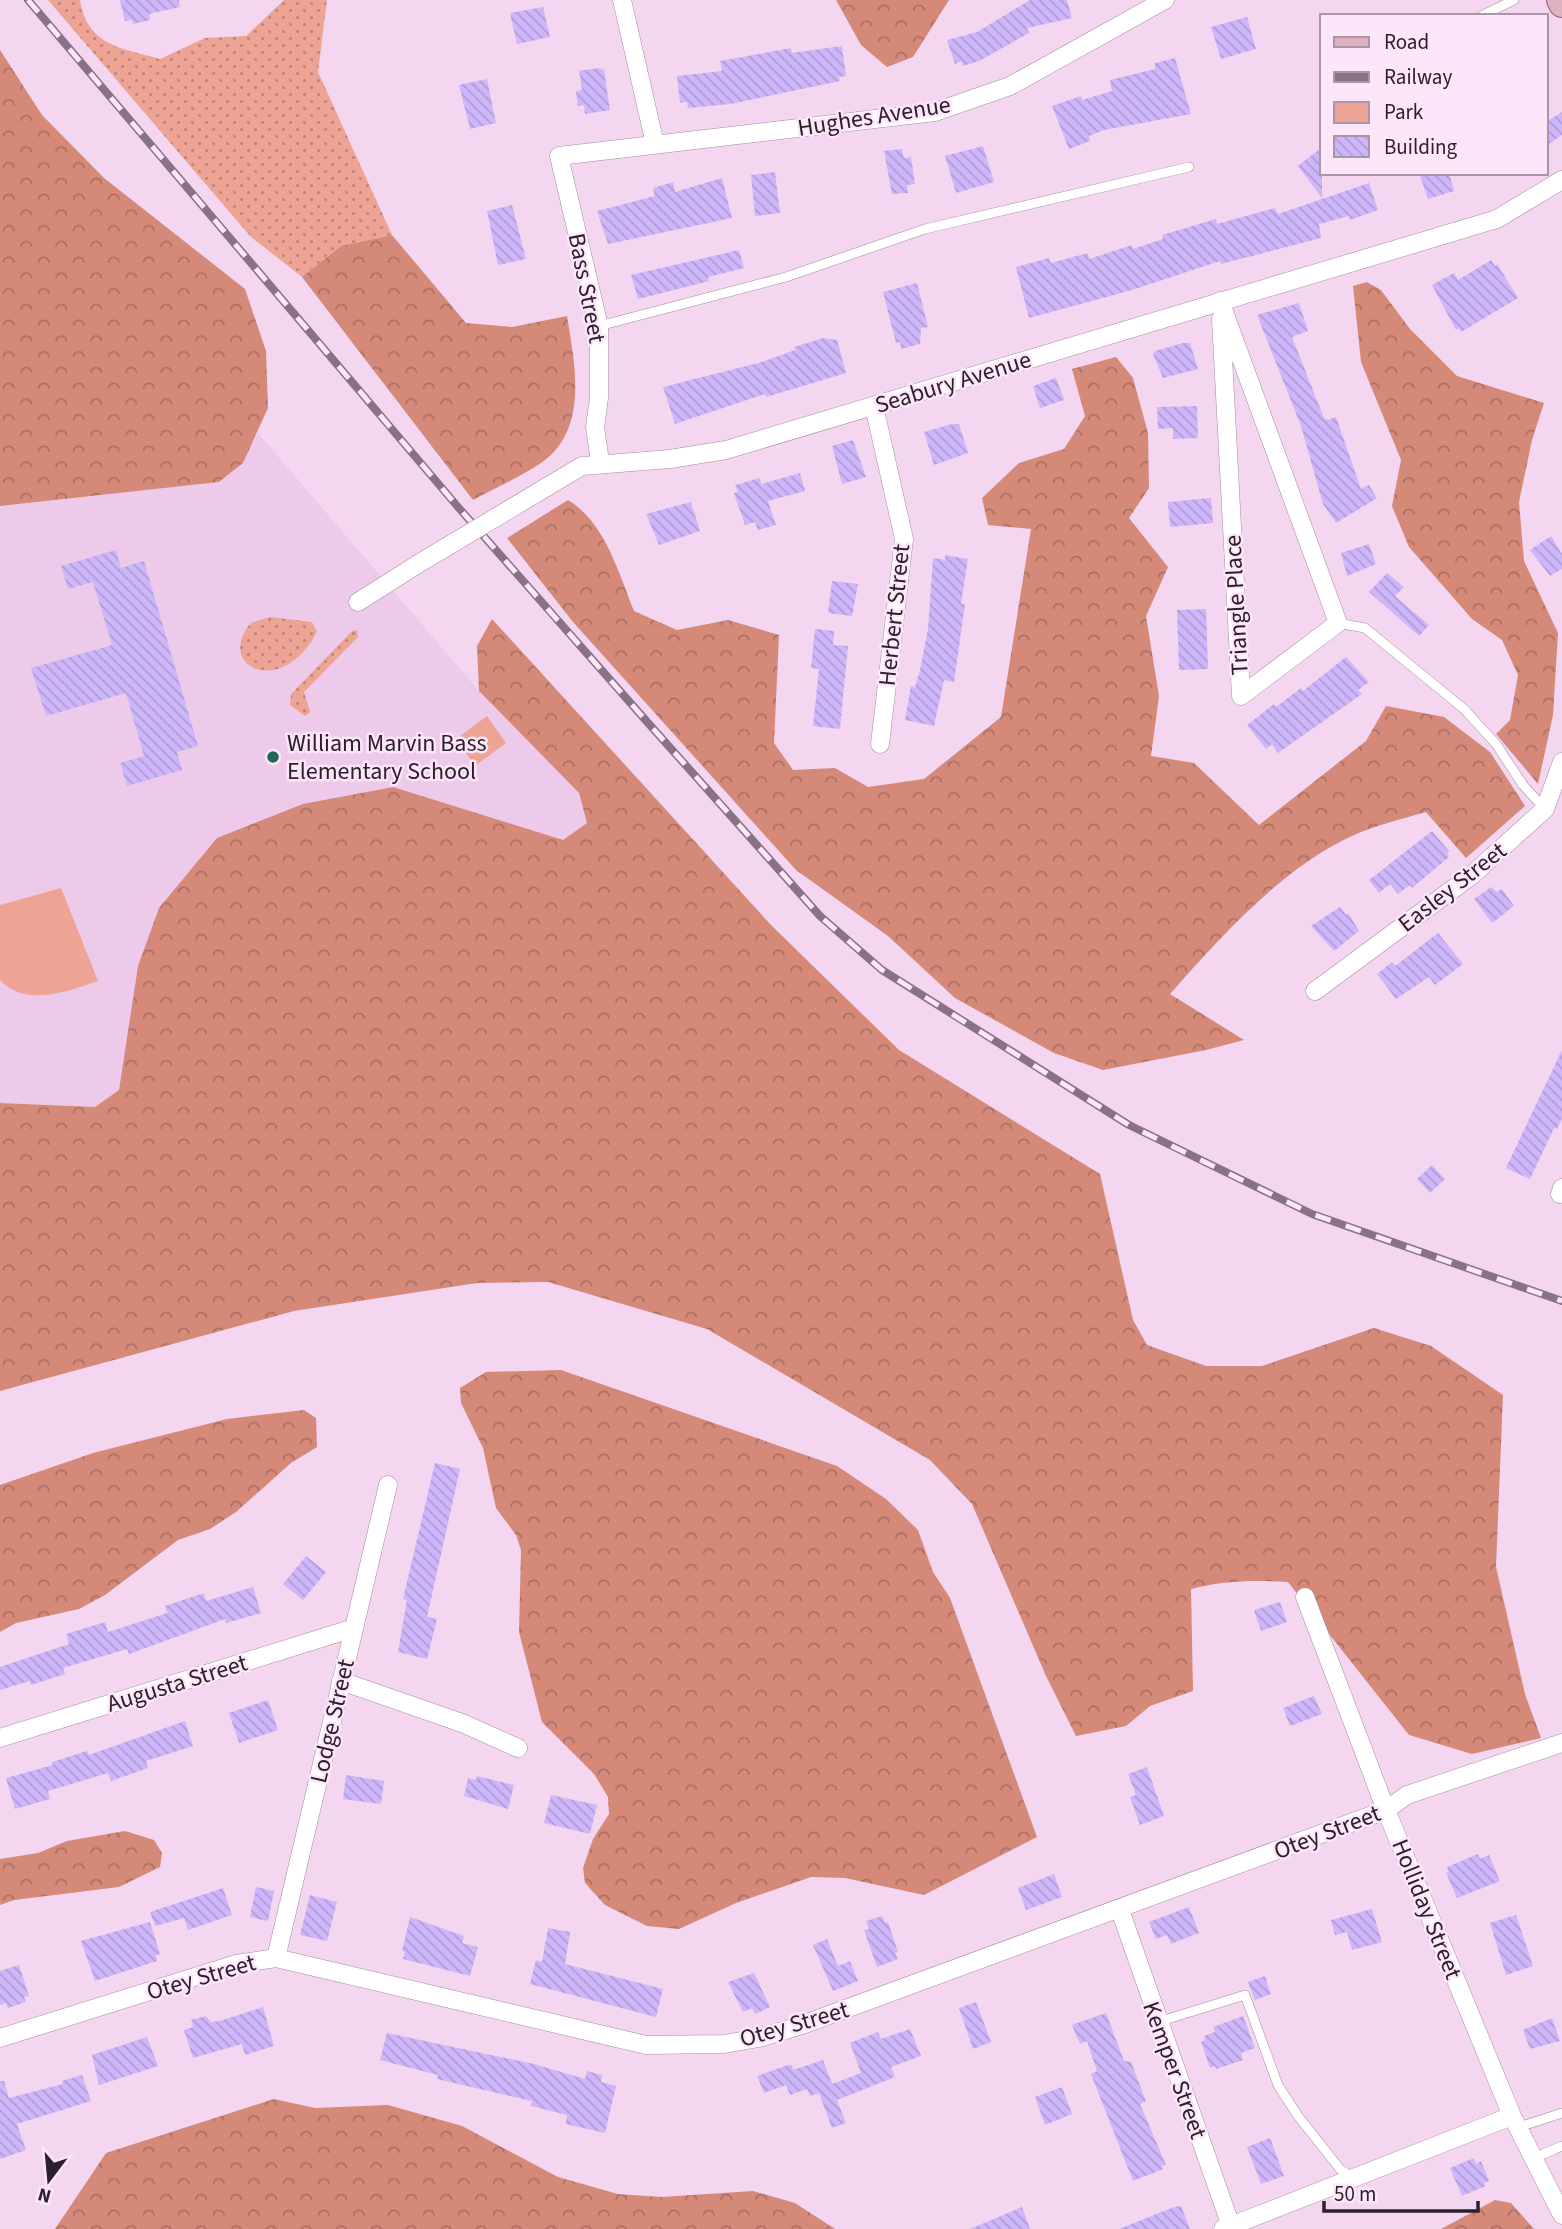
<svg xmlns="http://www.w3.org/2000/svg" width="1562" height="2229" font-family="'Source Sans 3',sans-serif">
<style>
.built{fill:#eecaea}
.grass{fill:url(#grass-dots)}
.forest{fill:url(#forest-crowns)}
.green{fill:#eda495}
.building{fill:url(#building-back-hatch)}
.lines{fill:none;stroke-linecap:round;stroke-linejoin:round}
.lane-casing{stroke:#a68ba2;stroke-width:10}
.street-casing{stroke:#a68ba2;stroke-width:19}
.primary-casing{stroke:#945e71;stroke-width:28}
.lane{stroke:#fff;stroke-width:9}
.street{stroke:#fff;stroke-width:18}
.primary{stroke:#e0b2c0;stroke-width:26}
.rail-casing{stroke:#877385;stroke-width:8}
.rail{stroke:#fde5fa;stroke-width:5;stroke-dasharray:16;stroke-linecap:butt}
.street-bridge-casing{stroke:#a68ba2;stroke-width:19;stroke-linecap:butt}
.street-bridge{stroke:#fff;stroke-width:18}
.poi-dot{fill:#226657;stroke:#fde5fa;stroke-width:2.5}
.labels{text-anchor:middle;stroke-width:5;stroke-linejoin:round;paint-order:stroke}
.street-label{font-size:24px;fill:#2c212b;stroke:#fde5fa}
.poi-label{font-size:24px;fill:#2c212b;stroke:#fde5fa;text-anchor:start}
</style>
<defs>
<pattern id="grass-dots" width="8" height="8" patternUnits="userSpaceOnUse" patternTransform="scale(1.75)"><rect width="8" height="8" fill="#eda495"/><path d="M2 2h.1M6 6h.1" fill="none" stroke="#c0857a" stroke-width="1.8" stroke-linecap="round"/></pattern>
<pattern id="forest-crowns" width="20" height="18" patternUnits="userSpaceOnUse" patternTransform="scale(1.75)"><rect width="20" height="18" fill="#d48979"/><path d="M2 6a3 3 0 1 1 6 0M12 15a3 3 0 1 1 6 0" fill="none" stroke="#ac7063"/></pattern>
<pattern id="building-back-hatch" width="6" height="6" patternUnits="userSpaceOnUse" patternTransform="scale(1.75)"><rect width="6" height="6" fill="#cdb6f9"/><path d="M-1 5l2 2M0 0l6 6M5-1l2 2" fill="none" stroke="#b09cd6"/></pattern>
</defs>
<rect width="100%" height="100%" fill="#f4d6f0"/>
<path class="built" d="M 258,433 L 479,691 L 579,793 L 587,823 L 563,840 L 393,787 L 138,966 L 119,1090 L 95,1107 L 0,1103 L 0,506 L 219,482 L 243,463 Z"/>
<path class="grass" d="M 48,0 L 80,0 C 87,46 122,48 160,59 L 205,38 L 246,36 L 284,0 L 327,0 L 318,72 L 392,235 L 341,246 L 302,277 L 250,236 Z
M 270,617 L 312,622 L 317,632 C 281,700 214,666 251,623 Z
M 357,630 L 358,637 L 304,692 L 310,712 L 305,716 L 290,705 L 291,694 L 352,631 Z"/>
<path class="forest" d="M 836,0 L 949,0 L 913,57 L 887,67 L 861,45 Z
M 0,50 L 42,115 L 104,178 L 245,289 L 266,351 L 268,408 L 243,463 L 219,482 L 0,506 Z
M 392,235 L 466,323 L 512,327 L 567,316 C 575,365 589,430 541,463 C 520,477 495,488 473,500 L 302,277 L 341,246 Z
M 1367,282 L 1381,290 L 1410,329 L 1457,376 L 1544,403 L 1532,440 L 1519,502 L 1524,561 L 1558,633 L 1553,715 L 1538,784 L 1496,734 L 1510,720 L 1518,675 L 1502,640 L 1472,619 L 1409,547 L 1392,506 L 1401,460 L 1361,362 L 1353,286 Z
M 1116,357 L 1133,378 L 1148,433 L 1149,488 L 1129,518 L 1168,567 L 1146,616 L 1159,696 L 1151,756 L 1194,763 L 1259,825 L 1366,741 L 1386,706 L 1444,717 L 1490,752 L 1525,806 L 1466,858 L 1426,812 C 1402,819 1376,825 1354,835 C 1284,866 1220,937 1170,994 L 1244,1040 L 1206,1050 L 1103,1070 L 1054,1053 L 955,998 L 888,936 L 796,870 L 573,622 L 507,538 L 568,500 C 605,522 619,574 634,611 L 677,630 L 728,620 L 779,635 L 774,743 L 793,770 L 835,768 L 868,787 L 924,779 L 1001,717 L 1031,529 L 988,525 L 982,498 L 1019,463 L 1064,449 L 1085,416 L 1072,369 Z
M 492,619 L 771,925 L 899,1050 L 1100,1174 L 1133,1320 L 1147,1345 L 1206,1366 L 1262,1366 L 1374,1328 L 1431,1346 L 1503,1395 L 1496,1567 L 1525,1694 L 1541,1738 L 1472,1754 L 1409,1735 L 1288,1582 C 1254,1580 1225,1580 1191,1589 L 1193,1691 L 1150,1706 L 1126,1726 L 1076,1736 L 1046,1676 L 972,1504 L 930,1460 L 707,1329 L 548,1282 L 477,1283 L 294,1311 L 0,1391 L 0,1103 L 95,1107 L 119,1090 L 138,966 L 159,908 L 217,838 L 303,804 L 393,787 L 563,840 L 587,823 L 579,793 L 479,691 L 477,646 Z
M 561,1370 L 837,1466 L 886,1499 L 918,1530 L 933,1572 L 950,1598 L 1037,1837 L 924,1895 L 845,1878 L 811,1877 L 736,1903 L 679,1929 L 647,1926 L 605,1905 L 585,1883 L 583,1868 L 593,1839 L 609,1814 L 608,1797 L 594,1774 L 542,1722 L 519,1632 L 521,1550 L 516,1535 L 496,1508 L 483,1448 L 461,1403 L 460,1388 L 486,1372 Z
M 304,1410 L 316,1418 L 317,1447 L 291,1463 L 236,1512 L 210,1529 L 178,1540 L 105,1595 L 79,1609 L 16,1623 L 0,1632 L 0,1485 L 93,1453 L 227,1419 Z
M 125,1831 L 154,1840 L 162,1853 L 160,1867 L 119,1887 L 14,1900 L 0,1905 L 0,1859 L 38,1853 L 67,1841 Z
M 274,2099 L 315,2108 L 388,2105 L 462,2126 L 558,2177 L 618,2194 L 662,2197 L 753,2191 L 795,2203 L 835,2229 L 55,2229 L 106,2153 Z
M 1495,2200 L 1511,2203 L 1534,2229 L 1441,2229 Z"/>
<path class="green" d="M 487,716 L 506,743 L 475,766 L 456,739 Z
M 61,888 L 98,981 C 68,991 26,1008 0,980 L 0,905 Z"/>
<path class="building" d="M 120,0 L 179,0 L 180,7 L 149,14 L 150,20 L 133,24 L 132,20 L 125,21 Z
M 1030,0 L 1067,0 L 1072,18 L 1027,28 L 1029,33 L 979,61 L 963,66 L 961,61 L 955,64 L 947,40 L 977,32 Z
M 543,7 L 550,37 L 517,44 L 510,13 Z
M 1247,17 L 1256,49 L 1221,59 L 1211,27 Z
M 842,46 L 846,76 L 839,77 L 840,81 L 730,104 L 688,108 L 687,102 L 680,103 L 677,76 L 722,71 L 720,61 L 791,48 L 792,53 Z
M 1175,58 L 1191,114 L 1104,130 L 1089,136 L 1090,141 L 1069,149 L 1052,106 L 1081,96 L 1082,100 L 1112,91 L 1110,80 L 1155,69 L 1155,63 Z
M 598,68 L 604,70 L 610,110 L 585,114 L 584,105 L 578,106 L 576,91 L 582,90 L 579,71 Z
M 487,79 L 496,123 L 470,129 L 459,85 Z
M 1562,112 L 1562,135 L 1546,146 L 1546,122 Z
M 983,146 L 994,182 L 956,193 L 945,156 Z
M 1322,147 L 1322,198 L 1298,166 Z
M 902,149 L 904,158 L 911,157 L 915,184 L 907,185 L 908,193 L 892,194 L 884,151 Z
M 775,172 L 780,213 L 755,216 L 751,175 Z
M 1419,173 L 1449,173 L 1454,191 L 1428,199 Z
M 722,178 L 732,218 L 608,244 L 597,211 L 655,196 L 653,188 L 673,182 L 675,192 Z
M 1369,183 L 1378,210 L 1350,220 L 1349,216 L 1319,224 L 1321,238 L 1221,264 L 1220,261 L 1132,290 L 1029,318 L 1016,267 L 1049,258 L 1051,263 L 1088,253 L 1089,259 L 1132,245 L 1133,249 L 1163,239 L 1162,235 L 1216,219 L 1217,224 L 1275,208 L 1278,214 Z
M 512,205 L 526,259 L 498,265 L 487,211 Z
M 739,250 L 744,268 L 708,277 L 709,281 L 638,299 L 631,275 Z
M 1491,260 L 1495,266 L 1497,264 L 1518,298 L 1461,332 L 1459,328 L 1456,330 L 1432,285 L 1454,273 L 1458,280 Z
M 917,283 L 928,327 L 921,328 L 920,344 L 901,349 L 900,342 L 896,343 L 883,292 Z
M 1299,303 L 1308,331 L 1292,337 L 1324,418 L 1328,420 L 1336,417 L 1361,489 L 1369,485 L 1377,498 L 1336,523 L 1323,504 L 1301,426 L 1257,315 Z
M 823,338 L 837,340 L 846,373 L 766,397 L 765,394 L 675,424 L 663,387 L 762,362 L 795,350 L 794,347 Z
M 1183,343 L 1190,343 L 1198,369 L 1163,378 L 1153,354 L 1155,351 Z
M 1056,378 L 1064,400 L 1040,408 L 1033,386 Z
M 1197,406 L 1198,438 L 1173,439 L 1173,428 L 1158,429 L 1157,407 Z
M 952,424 L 959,424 L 968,453 L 934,465 L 924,432 Z
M 853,440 L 866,477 L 842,484 L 832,446 Z
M 800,473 L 805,491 L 768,501 L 776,525 L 758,530 L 755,522 L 745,525 L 734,493 L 738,492 L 735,485 L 760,478 L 761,484 Z
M 1211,498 L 1213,523 L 1170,527 L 1168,502 Z
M 691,502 L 700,531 L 659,545 L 646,514 Z
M 1551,536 L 1562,554 L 1562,569 L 1550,576 L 1530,550 Z
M 1369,544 L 1376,564 L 1347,576 L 1341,553 Z
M 116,550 L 121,568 L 144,561 L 198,746 L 177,752 L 182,770 L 127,786 L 120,763 L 144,756 L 126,693 L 46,716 L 31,668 L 112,645 L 93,582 L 68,589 L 61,566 Z
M 945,555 L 968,559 L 961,604 L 965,604 L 954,682 L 944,680 L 934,726 L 905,720 L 911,686 L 915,687 L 920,670 L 928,629 L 933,558 L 945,560 Z
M 1387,573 L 1404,587 L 1395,596 L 1429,625 L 1419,636 L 1369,592 Z
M 832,581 L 858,584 L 852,616 L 828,613 Z
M 1206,609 L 1208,669 L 1179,670 L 1177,610 Z
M 815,629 L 834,631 L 833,645 L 848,646 L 840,729 L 813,726 L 819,669 L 811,668 Z
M 1346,657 L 1369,682 L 1358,690 L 1362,694 L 1278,753 L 1272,744 L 1266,749 L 1247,725 L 1274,704 L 1276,707 L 1301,688 L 1303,691 Z
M 1432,831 L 1449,851 L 1447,854 L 1449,857 L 1412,888 L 1410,885 L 1398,894 L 1390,884 L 1379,893 L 1369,880 Z
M 1491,887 L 1497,892 L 1502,889 L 1514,906 L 1492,923 L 1474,899 Z
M 1340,907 L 1346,915 L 1348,913 L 1359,931 L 1334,951 L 1311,926 Z
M 1438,933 L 1463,964 L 1435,985 L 1429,977 L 1396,999 L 1377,974 L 1392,962 L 1395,966 Z
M 1562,1050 L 1562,1118 L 1557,1129 L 1554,1128 L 1530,1179 L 1506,1168 Z
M 1432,1165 L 1445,1179 L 1430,1193 L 1417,1179 Z
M 435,1463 L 460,1469 L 427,1617 L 437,1619 L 427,1659 L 398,1652 L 407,1600 L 403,1599 Z
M 306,1556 L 326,1572 L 303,1600 L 283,1584 Z
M 253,1587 L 261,1613 L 226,1623 L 225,1619 L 129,1654 L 127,1649 L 63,1668 L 65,1674 L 31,1685 L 30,1681 L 0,1690 L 0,1667 L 69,1644 L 66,1634 L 105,1622 L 108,1632 L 167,1613 L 165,1606 L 204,1593 L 206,1601 Z
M 1280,1602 L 1287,1622 L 1261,1631 L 1254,1610 Z
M 1314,1696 L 1322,1714 L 1290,1726 L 1283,1708 Z
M 268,1700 L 278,1730 L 239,1743 L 229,1713 Z
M 185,1721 L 193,1746 L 146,1761 L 148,1768 L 111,1781 L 108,1773 L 48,1791 L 50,1799 L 15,1809 L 6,1778 L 53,1765 L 52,1762 L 87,1751 L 89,1755 Z
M 1147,1767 L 1164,1816 L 1140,1825 L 1130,1797 L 1136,1795 L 1128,1774 Z
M 346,1775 L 384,1781 L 381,1804 L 343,1799 Z
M 477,1776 L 514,1785 L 508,1809 L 464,1796 L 468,1778 L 476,1780 Z
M 551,1795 L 597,1805 L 590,1834 L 544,1823 Z
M 1478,1854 L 1480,1859 L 1489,1855 L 1500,1881 L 1457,1898 L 1446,1873 L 1449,1872 L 1447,1867 Z
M 1054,1874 L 1062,1897 L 1026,1910 L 1018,1888 Z
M 256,1887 L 274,1891 L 268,1921 L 250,1917 Z
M 223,1888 L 232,1915 L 188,1930 L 184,1918 L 155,1926 L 150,1912 Z
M 310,1895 L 337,1902 L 327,1941 L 300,1935 Z
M 1189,1907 L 1199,1933 L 1171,1944 L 1167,1935 L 1156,1939 L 1149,1922 Z
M 1372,1909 L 1382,1942 L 1352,1950 L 1347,1932 L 1335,1935 L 1331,1920 Z
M 1516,1915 L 1533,1966 L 1506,1975 L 1490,1923 Z
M 882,1916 L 885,1923 L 888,1922 L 898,1952 L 895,1953 L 898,1959 L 877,1967 L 864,1930 L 869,1929 L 866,1921 Z
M 410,1917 L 464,1936 L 462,1943 L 478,1947 L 470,1976 L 403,1959 L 405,1952 L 402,1951 Z
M 150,1922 L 160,1954 L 156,1955 L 157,1961 L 95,1981 L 81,1941 Z
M 548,1928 L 570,1932 L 565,1964 L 663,1989 L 656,2017 L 530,1984 L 536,1960 L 542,1962 Z
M 827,1939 L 838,1966 L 850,1961 L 858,1981 L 833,1991 L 813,1945 Z
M 19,1965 L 29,1996 L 24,1997 L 26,2002 L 8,2008 L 6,2003 L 0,2005 L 0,1971 Z
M 754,1973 L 770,2007 L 755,2014 L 752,2008 L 743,2012 L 728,1982 Z
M 1265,1976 L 1271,1994 L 1255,2000 L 1248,1982 Z
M 976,2002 L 991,2042 L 973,2049 L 959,2008 Z
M 263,2007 L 274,2046 L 245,2055 L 242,2044 L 193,2058 L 184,2030 L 193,2027 L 191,2020 L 206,2016 L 211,2022 L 220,2021 Z
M 1106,2013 L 1124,2061 L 1131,2062 L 1146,2101 L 1140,2104 L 1166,2165 L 1162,2166 L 1163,2169 L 1133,2181 L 1091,2074 L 1097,2071 L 1087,2041 L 1080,2044 L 1072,2025 Z
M 1243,2016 L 1255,2048 L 1241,2053 L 1243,2060 L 1216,2069 L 1215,2066 L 1210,2068 L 1201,2042 L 1205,2040 L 1204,2036 L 1215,2032 L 1213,2027 Z
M 1552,2018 L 1560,2041 L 1530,2049 L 1523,2030 Z
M 910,2029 L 921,2056 L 891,2067 L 895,2077 L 837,2100 L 846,2123 L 832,2128 L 819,2093 L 810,2096 L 807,2089 L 790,2095 L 786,2085 L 764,2093 L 757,2076 L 788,2065 L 792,2065 L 793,2070 L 823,2060 L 832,2084 L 861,2073 L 850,2043 L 878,2032 L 881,2039 Z
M 387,2033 L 534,2064 L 585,2079 L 587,2071 L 602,2075 L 601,2082 L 616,2086 L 605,2133 L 566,2124 L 567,2115 L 531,2106 L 532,2101 L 437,2079 L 438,2075 L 380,2060 Z
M 147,2037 L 158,2066 L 99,2085 L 92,2055 Z
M 82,2075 L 91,2101 L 17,2124 L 26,2150 L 0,2159 L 0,2081 L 4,2081 L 9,2098 L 63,2084 L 62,2081 Z
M 1062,2087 L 1072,2114 L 1045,2125 L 1035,2097 Z
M 1270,2138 L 1284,2176 L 1261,2184 L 1247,2147 Z
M 1474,2158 L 1476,2164 L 1481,2161 L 1489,2181 L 1484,2183 L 1486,2186 L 1462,2196 L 1450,2168 Z
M 1181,2206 L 1190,2229 L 1119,2229 L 1174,2207 Z
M 1022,2207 L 1030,2229 L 970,2229 Z"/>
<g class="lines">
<g class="lane-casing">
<path id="lane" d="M 1481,16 L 1514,0
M 599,326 L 786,277 L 925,229 L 1189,167
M 1338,623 L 1365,628 L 1464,709 L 1496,744 L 1523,785 L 1545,809
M 1158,2022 L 1245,1995 L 1278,2085 L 1298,2116 L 1340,2169 L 1353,2178
M 1519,2127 L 1562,2113
M 1534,2158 L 1562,2146"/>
</g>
<g class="street-casing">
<path id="street" d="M 622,0 L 655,144
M 1220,301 L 1338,623 L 1241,696
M 1221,319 L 1241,696
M 874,406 L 904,539 L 880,744
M 600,462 L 595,427 L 599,398 L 599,326 L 559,156 L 935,112 L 1010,86 L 1165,0
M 545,488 L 582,466 L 670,459 L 726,450 L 1497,219 L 1562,180
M 358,602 L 418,564
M 1315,991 L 1472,875 L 1545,809 L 1562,762
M 1560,1194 L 1562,1188
M 1305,1597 L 1386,1810 L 1512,2116 L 1562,2215
M 341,1681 L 462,1723 L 518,1748
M 0,1738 L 354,1628
M 1120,1910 L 1232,2229
M 276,1958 L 388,1485
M 0,2038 L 236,1964 L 276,1958 L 646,2045 L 724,2044 L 759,2038 L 802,2025 L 1386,1810 L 1407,1795 L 1562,1743
M 1223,2229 L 1512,2116"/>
</g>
<g class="primary-casing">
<path id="primary" d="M 1560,0 L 1562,4"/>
</g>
<use href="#lane" class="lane"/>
<use href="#street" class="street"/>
<use href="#primary" class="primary"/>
<g class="rail-casing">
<path id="rail" d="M 28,0 L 458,507 L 649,724 L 820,916 L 882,970 L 1129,1125 L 1312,1214 L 1562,1301"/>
</g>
<use href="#rail" class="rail"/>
<g class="street-bridge-casing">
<path id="street-bridge" d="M 418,564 L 545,488"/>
</g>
<use href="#street-bridge" class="street-bridge"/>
</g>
<circle class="poi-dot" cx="273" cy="757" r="7"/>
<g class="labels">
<g class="street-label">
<text transform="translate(874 116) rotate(-9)" y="8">Hughes Avenue</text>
<text transform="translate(587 288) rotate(79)" y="8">Bass Street</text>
<text transform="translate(953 382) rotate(-17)" y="8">Seabury Avenue</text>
<text transform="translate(1236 605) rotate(-93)" y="8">Triangle Place</text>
<text transform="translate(894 615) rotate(-84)" y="8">Herbert Street</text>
<text transform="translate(1452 887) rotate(-38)" y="8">Easley Street</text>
<text transform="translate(177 1683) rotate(-17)" y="8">Augusta Street</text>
<text transform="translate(332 1721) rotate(-77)" y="8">Lodge Street</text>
<text transform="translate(1327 1832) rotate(-21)" y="8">Otey Street</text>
<text transform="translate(1427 1909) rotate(68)" y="8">Holliday Street</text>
<text transform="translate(201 1977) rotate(-16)" y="8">Otey Street</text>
<text transform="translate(794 2024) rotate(-16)" y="8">Otey Street</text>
<text transform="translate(1175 2070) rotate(70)" y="8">Kemper Street</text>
</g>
<g class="poi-label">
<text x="287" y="751">William Marvin Bass<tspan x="287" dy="28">Elementary School</tspan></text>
</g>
</g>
<rect x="1320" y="14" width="228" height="161" fill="#fde5fa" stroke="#a997a7" stroke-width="2"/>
<rect x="1334" y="37" width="35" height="10" fill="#e0b2c0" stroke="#a997a7" stroke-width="2"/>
<text x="1384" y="49" font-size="21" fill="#2c212b">Road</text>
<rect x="1334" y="72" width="35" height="10" fill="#877385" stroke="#a997a7" stroke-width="2"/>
<text x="1384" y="84" font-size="21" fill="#2c212b">Railway</text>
<rect x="1334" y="102" width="35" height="21" fill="#eda495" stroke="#a997a7" stroke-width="2"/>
<text x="1384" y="119" font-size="21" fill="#2c212b">Park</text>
<rect x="1334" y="136" width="35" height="21" fill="url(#building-back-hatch)" stroke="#a997a7" stroke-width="2"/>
<text x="1384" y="154" font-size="21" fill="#2c212b">Building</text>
<g transform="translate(49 2180) rotate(196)" stroke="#fde5fa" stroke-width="5" paint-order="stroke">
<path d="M0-5L12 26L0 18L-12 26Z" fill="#2c212b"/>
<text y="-10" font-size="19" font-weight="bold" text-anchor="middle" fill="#2c212b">N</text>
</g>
<path d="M1324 2201v10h154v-10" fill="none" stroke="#2c212b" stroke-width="3.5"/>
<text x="1334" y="2201" font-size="21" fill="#2c212b" stroke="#fde5fa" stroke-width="5" paint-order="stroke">50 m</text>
</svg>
